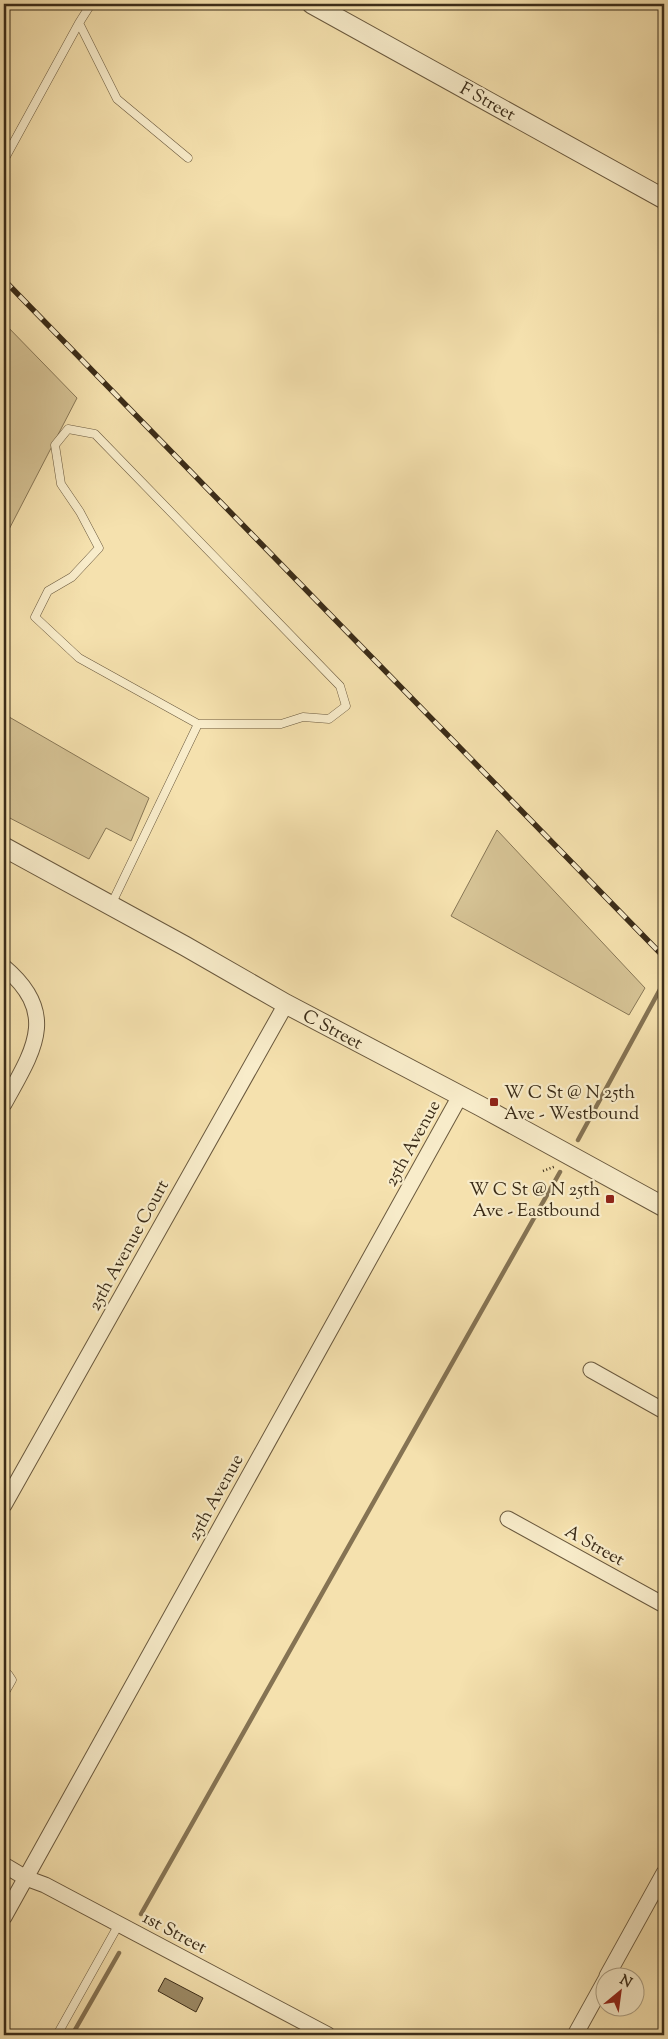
<svg xmlns="http://www.w3.org/2000/svg" width="668" height="2039" font-family="'Sorts Mill Goudy',serif">
<style>
.grass{fill:#d5c294;stroke:#887756}
.lines{fill:none;stroke-linecap:round;stroke-linejoin:round}
.stream{stroke:#857353;stroke-width:4.5}
.building{fill:#9c8a66;stroke:#3b2c18}
.service-casing{stroke:#6a593e;stroke-width:9}
.minor-casing{stroke:#6a593e;stroke-width:17}
.tertiary-casing{stroke:#6a593e;stroke-width:21}
.path{stroke:#3b2c18;stroke-width:2.5;stroke-dasharray:1 2.5;stroke-linecap:butt}
.service{stroke:#f8ecca;stroke-width:8}
.minor{stroke:#f8ecca;stroke-width:15}
.tertiary{stroke:#f8ecca;stroke-width:19}
.rail-casing{stroke:#3b2c18;stroke-width:5.5}
.rail{stroke:#f8ecca;stroke-width:4;stroke-dasharray:11;stroke-linecap:butt}
.poi-dot{fill:#8f2418;stroke:#f8ecca;stroke-width:2}
.labels{text-anchor:middle;stroke-width:4.5;stroke-linejoin:round;paint-order:stroke}
.street-label{font-size:18px;fill:#3b2c18;stroke:#f8ecca}
.poi-label{font-size:18px;fill:#3b2c18;stroke:#f8ecca;text-anchor:start}
</style>
<rect width="100%" height="100%" fill="#f5e1ae"/>
<filter id="stains"><feTurbulence type="fractalNoise" baseFrequency=".004" numOctaves="4"/><feColorMatrix values="0 0 0 0 .2 0 0 0 0 .09 0 0 0 0 .02 0 0 0 .5 -.17"/></filter>
<radialGradient id="worn" r=".72"><stop offset=".6" stop-color="#630" stop-opacity="0"/><stop offset="1" stop-color="#630" stop-opacity=".3"/></radialGradient>
<path class="grass" d="M 4,323 L 77,398 L 4,539 Z
M 4,714 L 149,798 L 131,841 L 106,828 L 89,859 L 4,815 Z
M 497,830 L 645,988 L 629,1015 L 451,916 Z"/>
<g class="lines">
<path class="stream" d="M 578,1140 L 664,982
M 141,1914 L 560,1172
M 72,2035 L 119,1953"/>
</g>
<path class="building" d="M 165,1978 L 203,1998 L 196,2012 L 158,1991 Z"/>
<g class="lines">
<g class="service-casing">
<path id="service" d="M 91,4 L 79,23 L 117,99 L 188,158
M 4,160 L 79,23
M 68,429 L 95,434 L 340,686 L 346,706 L 329,719 L 303,717 L 281,724 L 198,724 L 79,658 L 35,617 L 48,591 L 72,577 L 99,548 L 80,512 L 61,484 L 55,445 Z
M 111,905 L 198,724
M 4,1672 L 8,1674 L 12,1680 L 4,1694
M 57,2035 L 119,1924"/>
</g>
<g class="minor-casing">
<path id="minor" d="M 4,967 C 60,1014 33,1051 4,1104
M 591,1370 L 664,1411
M 4,1505 L 286,1004
M 508,1519 L 664,1605
M 4,1865 L 26,1878 L 45,1885 L 328,2035
M 4,1917 L 460,1096
M 607,1976 L 664,1873
M 575,2035 L 606,1979"/>
</g>
<g class="tertiary-casing">
<path id="tertiary" d="M 312,4 L 664,199
M 4,847 L 185,946 L 286,1004 L 480,1106 L 664,1207"/>
</g>
<path class="path" d="M 543,1171 L 556,1166"/>
<use href="#service" class="service"/>
<use href="#minor" class="minor"/>
<use href="#tertiary" class="tertiary"/>
<g class="rail-casing">
<path id="rail" d="M 4,280 L 664,957"/>
</g>
<use href="#rail" class="rail"/>
</g>
<g class="poi-dot">
<rect x="489" y="1097" width="10" height="10" rx="2.5"/>
<rect x="605" y="1194" width="10" height="10" rx="2.5"/>
</g>
<g class="labels">
<g class="street-label">
<text transform="translate(488 101) rotate(29)" y="6">F Street</text>
<text transform="translate(333 1029) rotate(28)" y="6">C Street</text>
<text transform="translate(412 1143) rotate(-61)" y="6">25th Avenue</text>
<text transform="translate(128 1245) rotate(-61)" y="6">25th Avenue Court</text>
<text transform="translate(215 1497) rotate(-61)" y="6">25th Avenue</text>
<text transform="translate(595 1545) rotate(29)" y="6">A Street</text>
<text transform="translate(175 1932) rotate(28)" y="6">1st Street</text>
</g>
<g class="poi-label">
<text x="504" y="1098">W C St @ N 25th<tspan x="504" dy="21">Ave - Westbound</tspan></text>
<text x="600" y="1195" text-anchor="end">W C St @ N 25th<tspan x="600" dy="21">Ave - Eastbound</tspan></text>
</g>
</g>
<rect width="668" height="2039" fill="none" stroke="#f5e1ae" stroke-width="20"/>
<rect x="5" y="5" width="658" height="2029" fill="none" stroke="#3b2c18" stroke-width="2.5"/>
<rect x="10" y="10" width="648" height="2019" fill="none" stroke="#3b2c18"/>
<g transform="translate(620 1992) rotate(29)"><circle r="24" fill="#f8ecca" stroke="#ac9f83"/>
<path d="M0-4L9 19L0 12L-9 19Z" fill="#8f2418"/>
<text y="-8" font-size="14" font-weight="bold" text-anchor="middle" fill="#3b2c18">N</text>
</g>
<rect width="100%" height="100%" filter="url(#stains)"/>
<rect width="100%" height="100%" fill="url(#worn)"/>
</svg>
